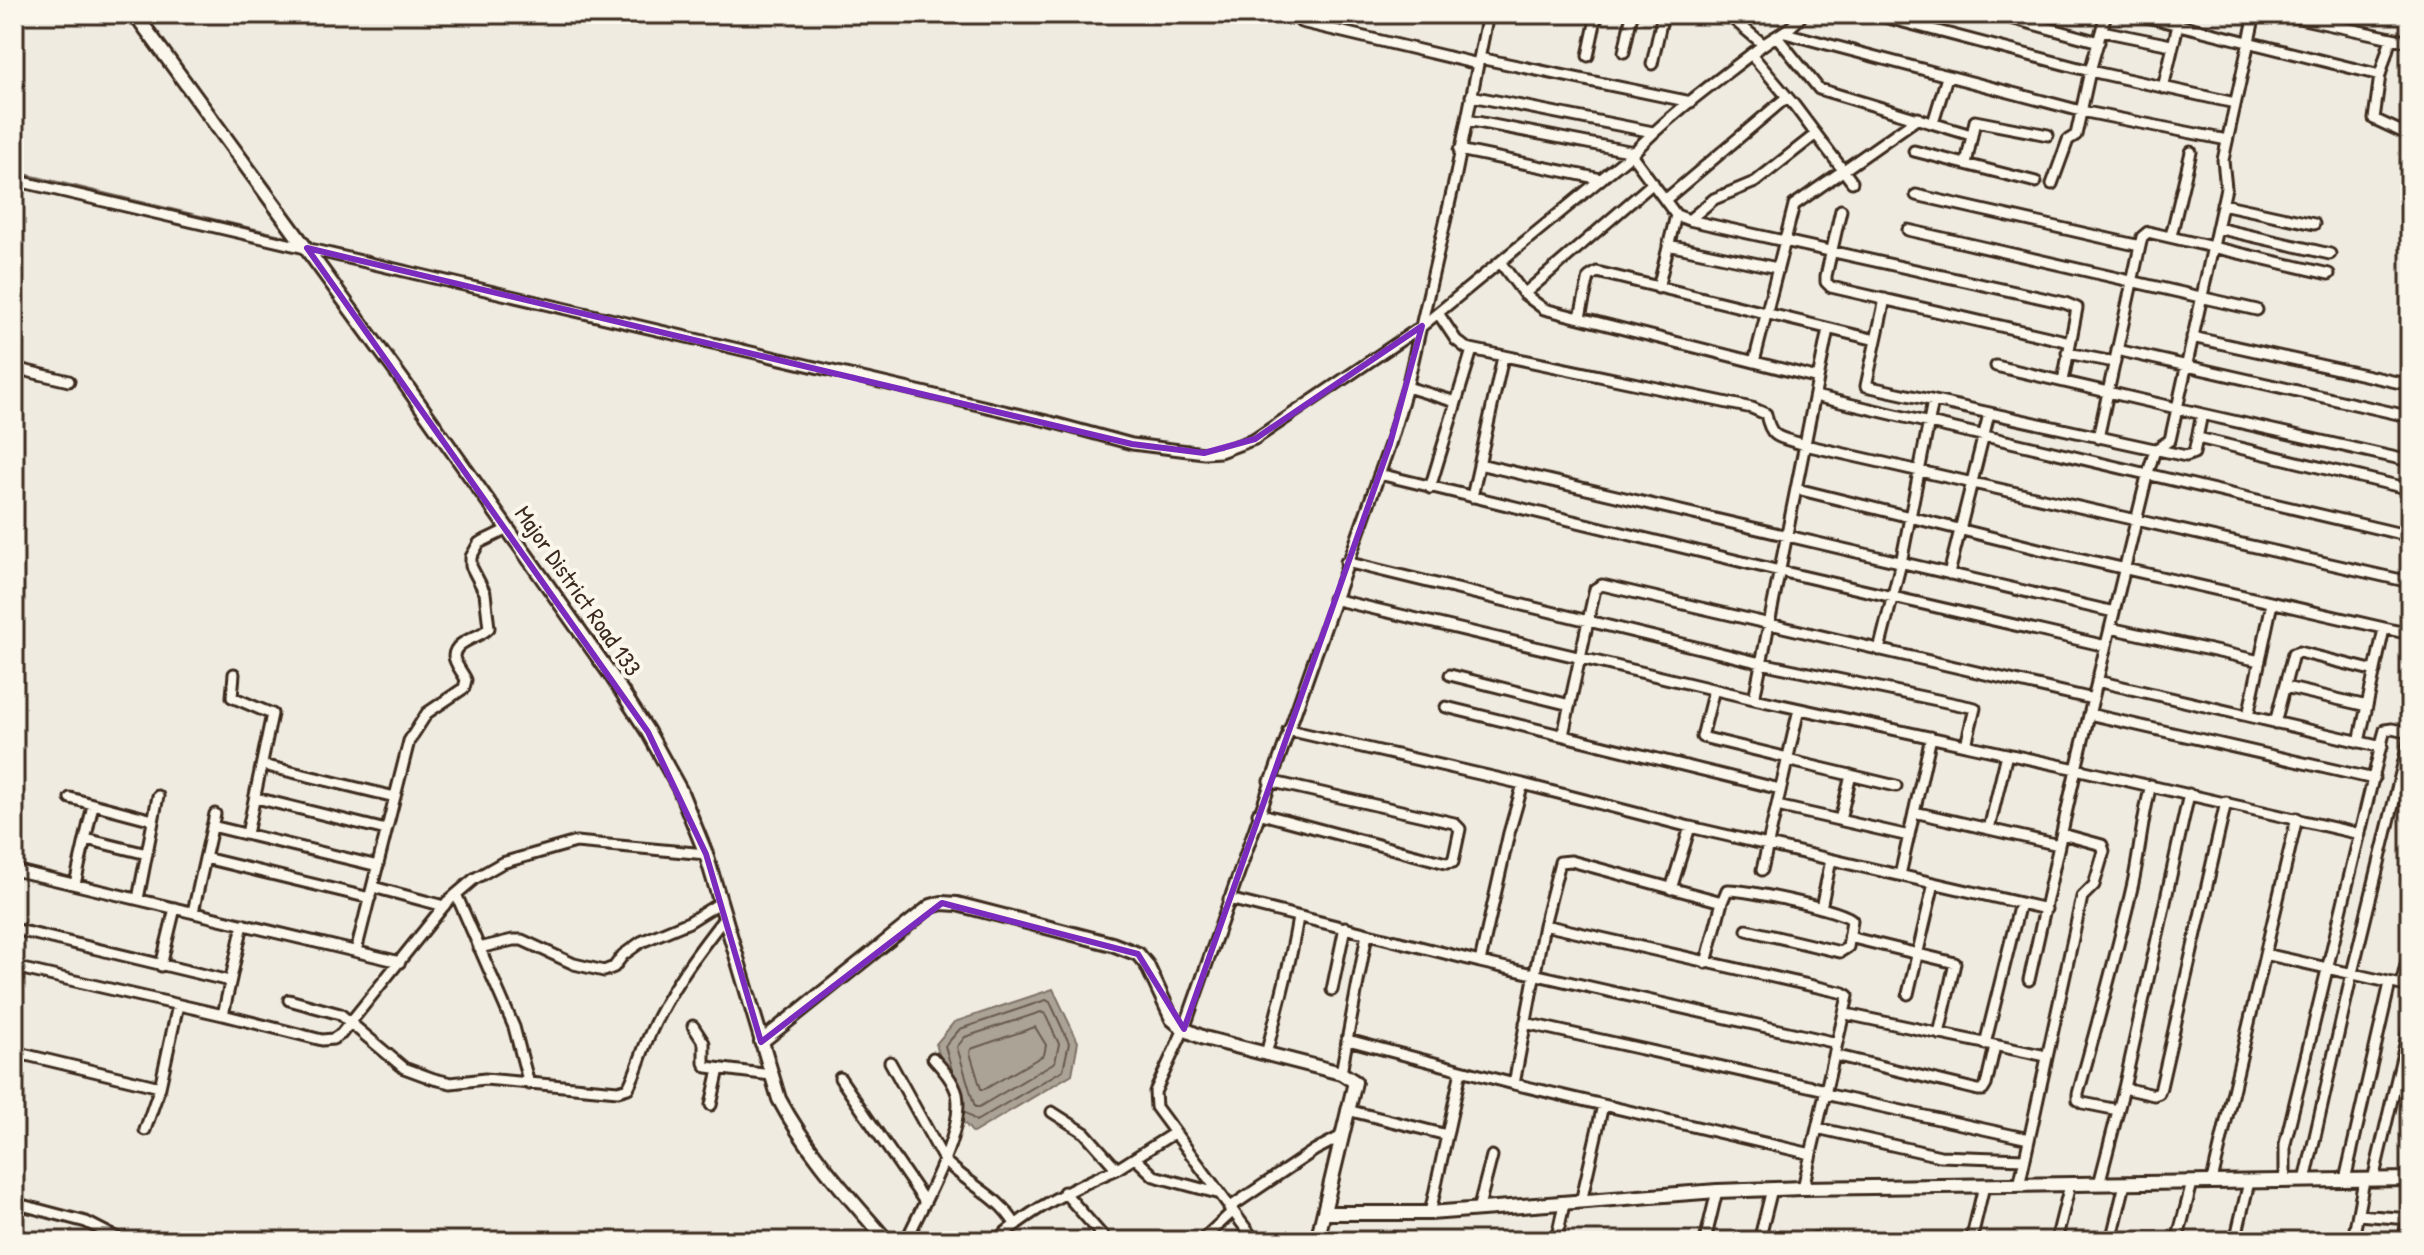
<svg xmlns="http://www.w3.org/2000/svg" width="2424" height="1255" font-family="'Patrick Hand',sans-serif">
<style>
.water{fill:#aca397;stroke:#7f7367;stroke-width:2}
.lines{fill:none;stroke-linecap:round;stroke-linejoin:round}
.shore{stroke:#685a4e;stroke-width:2}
.stream{stroke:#7f7367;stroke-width:3}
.street-casing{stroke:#3b2a1e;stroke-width:15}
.secondary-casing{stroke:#3b2a1e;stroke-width:18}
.street{stroke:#fbf7ec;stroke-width:9}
.secondary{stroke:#fbf7ec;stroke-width:12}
.marked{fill:none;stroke:#7b2cbf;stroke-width:6;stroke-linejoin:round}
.labels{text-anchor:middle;stroke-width:8;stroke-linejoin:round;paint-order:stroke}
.street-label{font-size:24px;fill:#3b2a1e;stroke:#fbf7ec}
</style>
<rect width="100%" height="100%" fill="#f0ebe0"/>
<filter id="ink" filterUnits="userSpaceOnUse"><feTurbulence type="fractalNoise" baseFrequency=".0125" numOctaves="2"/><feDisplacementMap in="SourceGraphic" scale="16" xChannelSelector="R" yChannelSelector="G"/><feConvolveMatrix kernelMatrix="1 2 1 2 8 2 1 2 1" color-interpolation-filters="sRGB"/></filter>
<g filter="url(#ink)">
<path class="water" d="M 1053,989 L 1078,1042 L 1072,1074 L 973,1133 L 957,1115 L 936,1044 L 954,1022 Z"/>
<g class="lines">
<path class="shore" d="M 1041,1012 L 1045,1014 L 1059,1044 L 1055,1062 L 979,1107 L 975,1107 L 957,1047 L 965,1037 Z
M 1035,1027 L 1046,1045 L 1044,1055 L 985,1089 L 981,1089 L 970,1053 L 971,1049 Z
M 952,1070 L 945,1046 L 960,1029 L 1046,1000 L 1050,1002 L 1069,1043 L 1063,1070 L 976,1121 L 964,1111"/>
<path class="stream" d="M 14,172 L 279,235"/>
<g class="street-casing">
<path id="street" d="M 1727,14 L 1763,44
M 1873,14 L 2090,71 L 2235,103
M 1996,14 L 2099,42
M 2135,14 L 2380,75
M 2280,14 L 2410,42
M 1301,22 L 1478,64
M 1929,28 L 1932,14
M 2102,31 L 2171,45
M 1785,33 L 2081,111 L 2227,140
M 1777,37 L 1819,89 L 1971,135
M 2391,38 L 2380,75 L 2374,119 L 2402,132 L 2410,132
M 1624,52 L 1632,14
M 1751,54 L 1794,105 L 1852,182
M 1588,56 L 1597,14
M 1479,58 L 1691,102
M 1652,64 L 1663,14
M 2163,88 L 2178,25
M 1471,96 L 1653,132
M 1467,120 L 1634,152
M 1933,123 L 1947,77
M 1459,150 L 1601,179
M 1914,151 L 2036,182
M 1631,154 L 1676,215 L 1689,220 L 2065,303 L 2077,308 L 2063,381
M 1966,164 L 1975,121 L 2048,135
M 14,180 L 1051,422 L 1132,444 L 1204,453 L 1220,452 L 1255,439 L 1422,326 L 1634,152 C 1671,113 1717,81 1759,48 C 1775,35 1791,31 1803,14
M 2052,184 L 2068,140 L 2076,135 L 2090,71 L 2106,14
M 1916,195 L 2140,246
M 1665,200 L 1787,97
M 2222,204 L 2314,224
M 1841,210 L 1826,276 L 1826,282 L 1831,287 L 2070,342
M 1689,220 L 1714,199 L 1755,182 L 1816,134
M 2217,228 L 2330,254
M 1908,230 L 2257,310
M 2171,236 L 2191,152
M 1668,245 L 1777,268
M 1500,262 L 1524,294 L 1544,309 L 1818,378
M 1658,288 L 1676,215
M 1524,294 L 1653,183
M 1885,299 L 1866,386 L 2186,456 L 2194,453 L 2202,414 L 2410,461
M 1438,313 L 1456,340 L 1466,348 L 1752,408 L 1766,414 C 1771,441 1781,437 1805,445 L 2410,582
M 1580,317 L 1589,277 L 1597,272 L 1876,340
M 2192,337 L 2410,385
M 2117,350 L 2407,416
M 2067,353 L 2114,362
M 1754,362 L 1794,205 L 1918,118
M 1996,366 L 2202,414
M 14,368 L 69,381
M 1407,387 L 1456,402
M 1815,396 L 2410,536
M 2098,438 L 2140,246 L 2142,237 L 2148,232 L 2329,274
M 2198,438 L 2410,489
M 1479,464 L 2114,612
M 1379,474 L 1780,571 L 2106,646
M 1430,488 L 1472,350
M 1797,489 L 2039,549 L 2410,634
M 1472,497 L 1503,357
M 1346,562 L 1761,663 L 1975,708 L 1966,745
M 1949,574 L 1989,414
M 1333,599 L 1754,699 L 2076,769 L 2360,834
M 2110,628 L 2260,661
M 1879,650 L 1901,563 L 1933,401
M 234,674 L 232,697 L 272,714 L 247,834
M 1450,675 L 1570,705
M 2097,681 L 2382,747
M 2285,687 L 2367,706
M 1714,689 L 1702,737 L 1788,758
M 1754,699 L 1828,329
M 1446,707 L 1780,789
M 2089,714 L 2374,779
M 2248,716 L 2272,603
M 2275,723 L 2293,654 L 2299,652 L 2375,671
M 1288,730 L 1523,784 L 1690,827 L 2046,909
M 1563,735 L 1595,589 L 1602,585 L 2093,699
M 2359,742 L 2384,629
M 1787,760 L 1896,786
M 263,765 L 395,797
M 70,798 L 153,820
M 256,798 L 386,830
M 1777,806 L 1909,836
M 1914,812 L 2059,845
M 1258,813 L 1446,863 L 1453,862 L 1460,829 L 1454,823 L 1269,781
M 1840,820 L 1851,775
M 212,826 L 378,866
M 1989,829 L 2007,754
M 86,839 L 147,854
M 205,858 L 370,898
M 14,870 L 400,962
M 1762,870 L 1799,709
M 1900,875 L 1931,737
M 75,884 L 93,805
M 373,887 L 444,906
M 1671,889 L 1690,827
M 456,894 L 514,1027 L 529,1084
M 138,899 L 158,796
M 1229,899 L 1480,962 L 1837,1043
M 1821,908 L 1831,860
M 193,912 L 215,814
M 1544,925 L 1844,993 L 1848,996 L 1803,1188
M 14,929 L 230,981
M 1849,937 L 1955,963 L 1939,1034
M 479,948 L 513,940 L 522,940 L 574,964 L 604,971 L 614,967 L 623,955 L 641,942 L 689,922 L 721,902
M 356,951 L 409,741 L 427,713 L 464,688 L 466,680 C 463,673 454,663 454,656 C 455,640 480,638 489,628 L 485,593 L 471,566 L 471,557 L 479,543 L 508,529
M 2265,954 L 2410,987
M 1480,962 L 1509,833 L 1523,784
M 1706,963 L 1722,902 L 1727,890 C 1743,889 1844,910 1852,920 L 1848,947 L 1840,952 L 1747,930
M 161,966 L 175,908
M 14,967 L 223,1015 L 243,924
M 2029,980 L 2076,769 L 2147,476 L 2155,450 L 2170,440 L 2226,188 L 2223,160 L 2255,14
M 2401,985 L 2410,949
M 1332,990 L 1345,927
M 1908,994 L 1934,883
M 289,1000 L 340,1014 L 404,1068 L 434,1079 L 451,1083 L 485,1079 L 618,1091 L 628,1088 C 637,1072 641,1053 649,1036 C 668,992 696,954 726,916
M 1846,1014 L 2046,1056
M 223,1015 L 322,1040 L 333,1039 L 341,1034 L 447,902 L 474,879 L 502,863 L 576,842 L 706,854
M 1525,1023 L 1826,1090
M 693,1026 L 704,1043 L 704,1063 L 707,1067 L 771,1075
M 1348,1040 L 1514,1084 L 1811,1154
M 1985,1044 L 2020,903
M 14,1052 L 160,1087
M 1266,1055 C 1277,1009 1291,964 1298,917
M 1834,1055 L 1978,1090 L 1983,1090 L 1986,1085 L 1995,1046
M 890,1062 L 944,1160 C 967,1184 998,1195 1015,1224
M 1341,1073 L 1367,934
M 840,1078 L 925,1202
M 1514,1084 L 1544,925 L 1560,862 L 1571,861 L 1722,902
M 2124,1088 L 2154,1095 L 2159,1093 L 2161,1087 L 2226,802
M 1825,1094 L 2029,1139
M 711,1105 L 719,1069
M 1347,1110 L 1447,1135
M 2118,1110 L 2083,1103 L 2078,1100 L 2078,1094 C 2097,1024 2117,954 2133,883 C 2140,851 2142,818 2151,785
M 1052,1112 L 1085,1133 L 1117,1169 L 1174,1133
M 1817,1128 L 1940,1156 L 2024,1159
M 145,1130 L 160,1087 L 178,1005
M 1135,1158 L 1154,1176 L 1217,1193
M 2345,1180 L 2390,983
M 2373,1180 L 2410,1023
M 2212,1181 L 2297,818
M 2285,1181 L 2285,1144 L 2383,737 L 2385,730 L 2392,729 L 2410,733
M 2305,1181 L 2352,973 L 2410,736
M 2099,1184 L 2124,1088 L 2189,794
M 2019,1186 L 2082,897 L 2094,885 L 2104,851 L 2102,845 L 2062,834
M 1064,1192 L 1107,1241
M 1581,1202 L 1603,1105
M 14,1203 L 86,1222 L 123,1241
M 1229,1208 L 1315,1150 L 1342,1136
M 1478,1210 L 1492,1156
M 1430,1213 L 1461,1071
M 2358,1215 L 2410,1219
M 2355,1229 L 2364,1180
M 906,1241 C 922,1205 965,1133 957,1094 C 953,1080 942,1068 933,1058
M 995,1241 C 1032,1209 1072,1188 1117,1169
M 1201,1241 L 1231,1213
M 1255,1241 L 1156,1107 L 1155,1092 L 1184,1029 L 1390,444 L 1407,387 L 1455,179 L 1488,14
M 1556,1241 L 1564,1204
M 1705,1241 L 1717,1191
M 1759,1241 L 1772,1189
M 1814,1241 L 1815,1238
M 1971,1241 L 1984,1186
M 2056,1241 L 2070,1185
M 2111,1241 L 2125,1184
M 2177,1241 L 2192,1183
M 2235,1241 L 2249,1182
M 2403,1241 L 2410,1209"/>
</g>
<g class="secondary-casing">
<path id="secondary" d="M 135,14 L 403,381 L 613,678 L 648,732 L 680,790 L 706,854 L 779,1099 C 807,1152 848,1196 887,1241
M 761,1042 L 931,906 L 942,903 L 957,904 L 1112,944 L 1138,954 L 1147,965 L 1172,1019 L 1184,1029 L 1204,1038 L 1341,1073 L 1355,1082 L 1317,1241
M 1325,1213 L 1430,1213 L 1717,1191 L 1803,1188 L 2410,1179"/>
</g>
<use href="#street" class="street"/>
<use href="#secondary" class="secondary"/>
</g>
</g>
<path class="marked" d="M 307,248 L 1132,444 L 1204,453 L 1255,439 L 1422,326 L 1390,444 L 1184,1029 L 1138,954 L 942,903 L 761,1042 L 706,854 L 648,732 Z"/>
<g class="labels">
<g class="street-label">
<text transform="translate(578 591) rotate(55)" y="8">Major District Road 133</text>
</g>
</g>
<rect width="2424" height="1255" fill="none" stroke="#fbf7ec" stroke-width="48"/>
<rect x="24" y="24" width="2376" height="1207" fill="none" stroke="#3b2a1e" stroke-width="3" filter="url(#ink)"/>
</svg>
